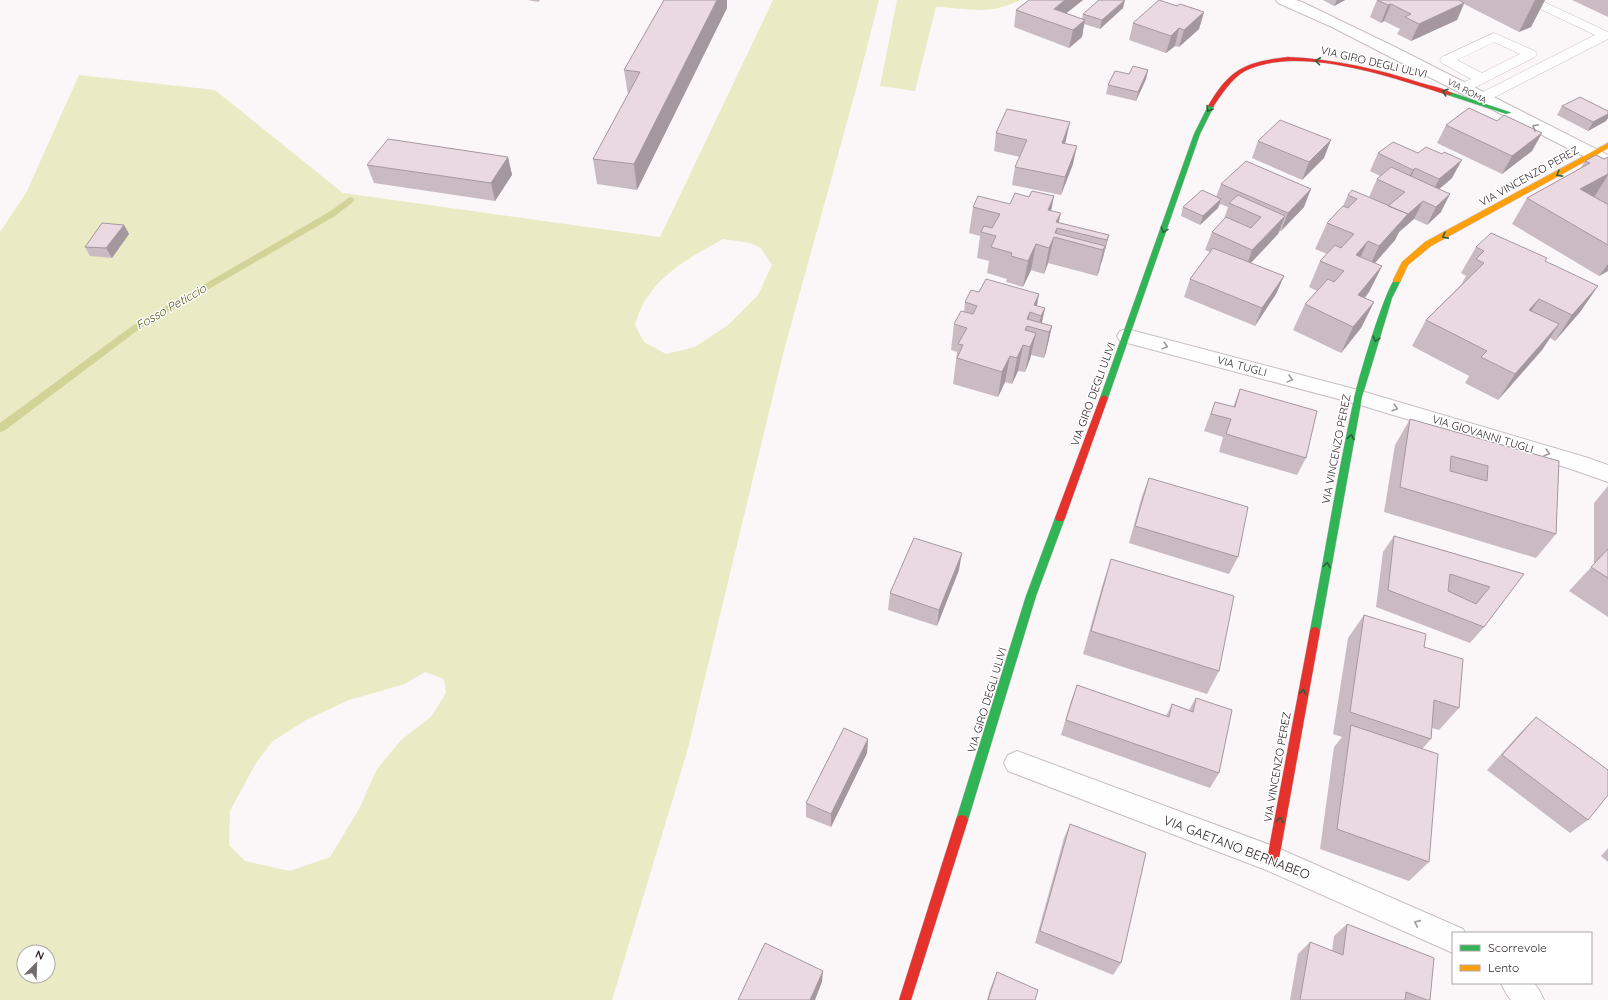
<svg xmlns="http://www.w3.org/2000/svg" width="1608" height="1000" font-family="Quicksand,sans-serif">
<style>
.green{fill:#eaebc5;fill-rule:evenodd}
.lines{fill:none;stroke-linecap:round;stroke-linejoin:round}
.stream{fill:#d1d496;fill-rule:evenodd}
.lane-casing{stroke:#c7bfc3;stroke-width:1}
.street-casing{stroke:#c7bfc3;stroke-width:2}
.fast-casing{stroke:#c7bfc3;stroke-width:1}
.slow-casing{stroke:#c7bfc3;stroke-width:1}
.jam-casing{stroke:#c7bfc3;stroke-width:1}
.lane{fill:#fefefe;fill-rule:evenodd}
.street{fill:#fefefe;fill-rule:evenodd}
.fast{fill:#30b455;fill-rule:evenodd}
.slow{fill:#ff9f0a;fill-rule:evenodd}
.jam{fill:#e5322d;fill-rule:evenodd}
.wall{fill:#cabbc2}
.shaded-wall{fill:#a4989e}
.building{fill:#ebd9e2;stroke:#a4989e;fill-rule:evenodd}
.oneway{stroke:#2c623a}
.oneway2{stroke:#9e9a9c}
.labels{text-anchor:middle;stroke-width:3;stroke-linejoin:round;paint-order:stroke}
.far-street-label{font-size:9px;fill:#291f24;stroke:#fff}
.street-label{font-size:11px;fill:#291f24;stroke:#fff}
.water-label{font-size:12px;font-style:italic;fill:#565918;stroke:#fff}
.near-street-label{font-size:13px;fill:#291f24;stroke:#fff}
</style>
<rect width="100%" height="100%" fill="#fbf7f9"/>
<path class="green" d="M 773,0 L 879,0 L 858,82 L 783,354 L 687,752 L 612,1000 L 0,1000 L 0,232 L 26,193 L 79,75 L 215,90 L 343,193 L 660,237 ZM 723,239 L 750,243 L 761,248 L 772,265 L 758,295 L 728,325 L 695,347 L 666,354 L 644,342 L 635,325 C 638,316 641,306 646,299 C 664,271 694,255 723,239 ZM 425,672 L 444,679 L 446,693 L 431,717 L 401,740 L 377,769 L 359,809 L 330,857 L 290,871 L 245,861 L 229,845 L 230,811 L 256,763 L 273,741 L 306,720 L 349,700 L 405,684 ZM 24,952 L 48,952 L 48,976 L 24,976 Z
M 897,0 L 1020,0 C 989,16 969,8 936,7 L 915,91 L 880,86 Z"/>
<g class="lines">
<path class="stream" d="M 350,197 L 353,198 L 354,200 L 353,202 L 335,216 L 138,330 L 4,431 L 0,432 L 0,423 L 132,326 L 329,212 Z"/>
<g class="lane-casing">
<path id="lane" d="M 1540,0 L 1608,32 L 1608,39 L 1487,101 L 1482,102 L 1477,101 L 1475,98 L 1477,95 L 1595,35 L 1536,7 L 1534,4 L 1536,1 Z
M 1494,33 L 1535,51 L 1537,54 L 1535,57 L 1468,91 L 1458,91 L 1456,88 L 1458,85 L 1471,79 L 1442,63 L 1440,60 L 1442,57 ZM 1494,42 L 1520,54 L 1482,73 L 1457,60 Z"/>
</g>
<g class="street-casing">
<path id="street" d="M 1276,0 L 1296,0 L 1302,2 L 1395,47 L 1608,155 L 1608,167 L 1575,152 L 1332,27 L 1278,3 Z
M 1127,329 L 1358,390 L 1585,457 L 1608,465 L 1608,482 L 1571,469 L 1357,404 L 1120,341 L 1117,336 L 1120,331 Z
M 1017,751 L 1273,846 L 1463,929 L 1465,933 L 1453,933 L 1453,953 L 1266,870 L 1008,771 L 1004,763 L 1008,755 Z
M 1501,983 L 1534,983 L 1539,990 L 1544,1000 L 1511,1000 L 1506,993 Z"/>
</g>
<g class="fast-casing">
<path id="fast" d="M 1450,92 L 1510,112 L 1511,113 L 1506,114 L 1448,95 L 1447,94 Z
M 1211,104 L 1214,106 L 1200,134 L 1108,398 L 1107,400 L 1101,400 L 1100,398 L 1194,134 L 1208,106 Z
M 1397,277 L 1401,280 L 1392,298 L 1362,397 L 1320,631 L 1318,634 L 1315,635 L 1312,634 L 1310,631 C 1325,554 1337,476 1354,399 C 1357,383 1387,281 1397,277 Z
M 1060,514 L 1063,515 L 1065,518 L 1036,596 L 968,820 L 966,824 L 962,825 L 958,824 L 956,820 L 1026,596 L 1055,518 L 1057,515 Z"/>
</g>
<g class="slow-casing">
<path id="slow" d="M 1608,143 L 1608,148 L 1595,156 L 1431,246 L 1408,265 L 1400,282 L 1394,282 L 1393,280 L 1402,262 L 1425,242 Z"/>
</g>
<g class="jam-casing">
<path id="jam" d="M 1288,57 C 1334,59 1378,69 1421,83 C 1431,86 1445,88 1453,94 L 1448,95 C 1393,78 1300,44 1245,71 C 1231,79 1222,94 1213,107 L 1208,106 C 1230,68 1246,62 1288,57 Z
M 1104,395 L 1108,398 L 1065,518 L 1063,521 L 1057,521 L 1055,518 L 1100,398 Z
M 1315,627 L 1318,628 L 1320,631 L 1279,859 L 1277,863 L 1273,864 L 1269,863 L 1267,859 L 1310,631 L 1312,628 Z
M 962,815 L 966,816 L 968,820 L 911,1000 L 899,1000 L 956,820 L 958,816 Z"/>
</g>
<use href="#lane" class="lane"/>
<use href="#street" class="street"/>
<use href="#fast" class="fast"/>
<use href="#slow" class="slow"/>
<use href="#jam" class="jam"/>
</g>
<path class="wall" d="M 528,0 L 540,0 L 538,2 Z
M 1029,0 L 1083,0 L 1066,13 L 1082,19 L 1083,14 L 1123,8 L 1100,29 L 1084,24 L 1082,37 L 1069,48 L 1014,27 L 1016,10 Z
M 1323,0 L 1345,0 L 1334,6 Z
M 1377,0 L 1545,0 L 1531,27 L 1519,32 L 1464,4 L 1457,20 L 1411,41 L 1397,34 L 1400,29 L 1384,21 L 1381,23 L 1370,17 Z
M 1572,0 L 1608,0 L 1608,17 Z
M 1177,6 L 1204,12 L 1199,29 L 1179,47 L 1175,46 L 1166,53 L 1129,40 L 1133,23 Z
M 727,8 L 637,190 L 597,184 L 593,159 L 628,95 L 624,70 Z
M 1148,70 L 1146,79 L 1136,101 L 1106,94 L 1108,85 L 1129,74 Z
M 1562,106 L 1608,111 L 1608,118 L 1606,121 L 1588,131 L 1557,115 Z
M 1497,121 L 1542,133 L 1532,151 L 1502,174 L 1437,143 L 1446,125 Z
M 996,133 L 1066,140 L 1065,144 L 1073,164 L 1061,195 L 1012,185 L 1015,167 L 1020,157 L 994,151 Z
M 1258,141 L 1324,158 L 1302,180 L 1252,158 Z
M 1378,153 L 1452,178 L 1439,189 L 1441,212 L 1427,225 L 1414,219 L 1399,232 L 1395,240 L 1375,263 L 1382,266 L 1369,292 L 1365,298 L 1374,302 L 1361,328 L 1341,353 L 1293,330 L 1305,304 L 1317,291 L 1309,287 L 1320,261 L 1327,254 L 1315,249 L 1327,223 L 1343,206 L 1348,195 L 1377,201 L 1369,197 L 1377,179 L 1380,176 L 1370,171 Z
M 508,157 L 512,175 L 495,201 L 374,183 L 367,165 Z
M 1608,157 L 1608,271 L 1599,276 L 1512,224 L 1527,198 L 1580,169 L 1585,161 L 1604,159 Z
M 1221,184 L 1304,207 L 1281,231 L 1280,231 L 1278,234 L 1251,263 L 1284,276 L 1276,294 L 1255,326 L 1184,297 L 1190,279 L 1210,252 L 1205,250 L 1212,232 L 1224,219 L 1228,207 L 1220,204 L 1218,208 L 1200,225 L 1181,216 L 1183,207 L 1216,197 Z
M 1010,204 L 1051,210 L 1059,223 L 1109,235 L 1102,261 L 1100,266 L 1097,276 L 1048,263 L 1044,274 L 1031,270 L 1023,287 L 1006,282 L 1007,279 L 987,273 L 989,261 L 977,258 L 980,236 L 969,233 L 973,207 Z
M 124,225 L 129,234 L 112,258 L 90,256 L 85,247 Z
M 1476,247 L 1545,262 L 1598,286 L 1580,312 L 1555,341 L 1550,338 L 1542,350 L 1498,400 L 1465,383 L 1469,376 L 1412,346 L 1426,320 L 1461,285 L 1466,276 L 1461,273 Z
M 979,292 L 1039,294 L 1037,306 L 1045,308 L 1042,323 L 1052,326 L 1046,352 L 1044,358 L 1031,355 L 1030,359 L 1025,372 L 1018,371 L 1012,384 L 1005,382 L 998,397 L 953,384 L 957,352 L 951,350 L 954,324 L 964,312 L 965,302 Z
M 1240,389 L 1306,458 L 1297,475 L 1219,452 L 1223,437 L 1204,431 L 1208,420 L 1215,402 L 1233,407 Z
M 1410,419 L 1559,461 L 1556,534 L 1536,558 L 1384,512 L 1395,445 Z
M 1149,478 L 1238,557 L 1229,574 L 1129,543 L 1142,496 Z
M 1608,486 L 1608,617 L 1569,591 L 1594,564 L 1594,503 Z
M 1394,536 L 1524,574 L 1484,627 L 1470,643 L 1376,607 L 1383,552 Z
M 1111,559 L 1219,671 L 1207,694 L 1083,654 L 1103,583 Z
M 959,570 L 937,626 L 888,610 L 890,593 Z
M 1364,615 L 1424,647 L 1459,708 L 1439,730 L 1432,728 L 1431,739 L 1422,749 L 1429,862 L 1409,881 L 1320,849 L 1334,747 L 1342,737 L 1333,734 L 1348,638 Z
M 1077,685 L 1166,716 L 1172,704 L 1189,710 L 1196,698 L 1219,773 L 1210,788 L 1061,735 L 1071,701 Z
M 1536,717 L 1588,820 L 1570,833 L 1487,770 L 1521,732 Z
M 868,739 L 867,753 L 831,827 L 806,817 L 806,803 Z
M 1070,824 L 1121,963 L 1113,975 L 1035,943 L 1064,838 Z
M 1608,848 L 1608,862 L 1601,856 Z
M 1347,924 L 1430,1000 L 1290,1000 L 1298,954 L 1310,942 L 1332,951 L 1334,936 Z
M 997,972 L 1035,1000 L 987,1000 L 990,989 Z"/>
<path class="shaded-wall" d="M 717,0 L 727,0 L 727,8 L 637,190 L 634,164 Z
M 1065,0 L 1083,0 L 1054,23 L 1054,9 Z
M 1125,0 L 1123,8 L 1100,29 L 1102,20 Z
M 1337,0 L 1345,0 L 1334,6 Z
M 1535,0 L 1545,0 L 1531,27 L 1519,32 Z
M 1464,3 L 1457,20 L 1411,41 L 1419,24 Z
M 1391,4 L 1384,21 L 1381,23 L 1388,5 Z
M 1204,12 L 1199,29 L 1179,47 L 1184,30 Z
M 1085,20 L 1082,37 L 1069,48 L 1073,30 Z
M 1179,28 L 1175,46 L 1166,53 L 1171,36 Z
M 1148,70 L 1146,79 L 1136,101 L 1138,92 Z
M 1608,114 L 1608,118 L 1606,121 L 1588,131 L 1593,122 Z
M 1070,122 L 1066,140 L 1058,161 L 1062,143 Z
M 1542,133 L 1532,151 L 1502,174 L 1512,156 Z
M 1331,140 L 1324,158 L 1302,180 L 1309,162 Z
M 1077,146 L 1073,164 L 1061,195 L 1065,177 Z
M 508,157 L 512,175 L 495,201 L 491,183 Z
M 1462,160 L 1452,178 L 1430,197 L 1439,179 Z
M 1415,168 L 1407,186 L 1404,187 L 1413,170 Z
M 1608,174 L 1608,175 L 1593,199 L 1580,189 Z
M 1311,189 L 1304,207 L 1281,231 L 1288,213 Z
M 1450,194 L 1441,212 L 1427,225 L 1436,207 Z
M 1054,196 L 1049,222 L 1048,210 Z
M 1221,199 L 1218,208 L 1200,225 L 1203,216 Z
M 1423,201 L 1414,219 L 1399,232 L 1395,240 L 1367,272 L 1379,246 L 1407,215 Z
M 1061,213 L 1055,238 L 1054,237 L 1048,263 L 1044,274 L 1049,248 L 1056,222 Z
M 1285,216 L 1278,234 L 1246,268 L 1252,250 Z
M 124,225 L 129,234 L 112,258 L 106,248 Z
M 1109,235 L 1102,261 L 1100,266 L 1107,240 Z
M 1368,241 L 1356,267 L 1356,255 Z
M 1036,244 L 1031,270 L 1023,287 L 1028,261 Z
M 1105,246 L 1099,272 L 1097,276 L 1103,250 Z
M 1608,264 L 1608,271 L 1599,276 Z
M 1382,266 L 1369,292 L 1345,320 L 1358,295 Z
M 1284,276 L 1276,294 L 1255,326 L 1262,308 Z
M 1598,286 L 1580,312 L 1555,341 L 1572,315 Z
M 1039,294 L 1035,314 L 1034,305 Z
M 1539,299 L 1522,325 L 1529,310 Z
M 1374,302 L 1361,328 L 1341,353 L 1353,327 Z
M 1045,308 L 1040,330 L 1038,329 L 1041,316 Z
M 1030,312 L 1027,326 L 1018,371 L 1012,384 L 1017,358 L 1027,319 Z
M 1559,324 L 1542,350 L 1498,400 L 1515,374 Z
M 1052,326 L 1046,352 L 1044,358 L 1049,332 Z
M 1036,333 L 1030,359 L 1025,372 L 1030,347 Z
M 1010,356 L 1005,382 L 998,397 L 1002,372 Z
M 962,553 L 959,570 L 937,626 L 939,610 Z
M 868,739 L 867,753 L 831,827 L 831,814 Z
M 823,971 L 822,982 L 815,1000 L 810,1000 Z"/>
<path class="building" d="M 664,0 L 717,0 L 634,164 L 593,159 L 640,72 L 624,70 Z
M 1029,0 L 1065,0 L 1054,9 L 1085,20 L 1073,30 L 1016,10 Z
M 1099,0 L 1125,0 L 1102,20 L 1083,14 Z
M 1159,0 L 1177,6 L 1180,4 L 1204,12 L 1184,30 L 1179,28 L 1171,36 L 1133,23 Z
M 1377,0 L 1459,0 L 1464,3 L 1419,24 L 1405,17 L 1411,14 L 1391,4 L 1388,5 Z
M 1133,66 L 1148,70 L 1138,92 L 1108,85 L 1115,71 L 1129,74 Z
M 1580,97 L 1608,111 L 1608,114 L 1593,122 L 1562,106 Z
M 1469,108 L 1497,121 L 1504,115 L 1542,133 L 1512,156 L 1446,125 Z
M 1007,109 L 1070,122 L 1062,143 L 1077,146 L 1065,177 L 1015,167 L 1027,140 L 996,133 Z
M 1280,120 L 1331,140 L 1309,162 L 1258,141 Z
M 388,139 L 508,157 L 491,183 L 367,165 Z
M 1393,142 L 1418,153 L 1426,147 L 1442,154 L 1444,152 L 1462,160 L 1439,179 L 1415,168 L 1413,170 L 1378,153 Z
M 1596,155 L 1604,159 L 1608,157 L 1608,174 L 1580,189 L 1607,204 L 1608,204 L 1608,245 L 1527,198 L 1590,163 L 1585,161 Z
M 1246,161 L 1311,189 L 1288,213 L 1221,184 Z
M 1391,167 L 1450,194 L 1436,207 L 1423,201 L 1408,214 L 1388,206 L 1405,192 L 1377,179 Z
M 1202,190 L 1221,199 L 1203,216 L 1183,207 Z
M 1352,190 L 1408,214 L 1379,246 L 1368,241 L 1356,255 L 1382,266 L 1358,295 L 1374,302 L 1353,327 L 1305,304 L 1328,279 L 1334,282 L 1344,271 L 1320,261 L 1335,245 L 1341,248 L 1354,234 L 1327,223 L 1343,206 L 1348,208 L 1357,199 L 1348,195 Z
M 1032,191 L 1054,196 L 1048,210 L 1061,213 L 1056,222 L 1109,235 L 1107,240 L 1057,228 L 1055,233 L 1105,246 L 1103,250 L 1054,237 L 1049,248 L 1036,244 L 1028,261 L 1011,256 L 1012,253 L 991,247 L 996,236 L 981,232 L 984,226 L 992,228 L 1000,214 L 973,207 L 978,196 L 1010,204 L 1015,193 L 1029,197 Z
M 1238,195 L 1285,216 L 1252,250 L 1212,232 L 1226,217 L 1251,228 L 1261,217 L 1229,203 Z
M 102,223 L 124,225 L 106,248 L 85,247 Z
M 1491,233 L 1547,258 L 1545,261 L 1598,286 L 1572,315 L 1539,299 L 1529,310 L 1559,324 L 1515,374 L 1481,357 L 1487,351 L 1426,320 L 1484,263 L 1476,259 L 1484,251 L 1476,247 Z
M 1213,248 L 1284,276 L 1262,308 L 1190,279 Z
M 986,279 L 1039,294 L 1034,305 L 1045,308 L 1041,316 L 1030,312 L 1027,319 L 1052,326 L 1049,332 L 1027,326 L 1025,330 L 1036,333 L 1030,347 L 1023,345 L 1017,358 L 1010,356 L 1002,372 L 957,358 L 963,345 L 958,344 L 967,328 L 954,324 L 961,311 L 973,314 L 977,306 L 965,302 L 971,290 L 979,292 Z
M 1240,389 L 1317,411 L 1306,458 L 1226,434 L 1231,419 L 1211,414 L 1215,402 L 1235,407 Z
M 1410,419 L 1559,461 L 1556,534 L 1400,487 ZM 1451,456 L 1488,466 L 1487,481 L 1450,471 Z
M 1149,478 L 1248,507 L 1238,557 L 1135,526 Z
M 1394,536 L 1524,574 L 1484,627 L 1388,590 ZM 1450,574 L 1490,587 L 1476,604 L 1448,591 Z
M 914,538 L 962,553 L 939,610 L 890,593 Z
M 1608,549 L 1608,578 L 1591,567 Z
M 1111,559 L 1234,596 L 1219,671 L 1091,631 Z
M 1364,615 L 1426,634 L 1424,647 L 1463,659 L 1459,708 L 1434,700 L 1431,739 L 1350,712 Z
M 1077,685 L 1169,717 L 1172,704 L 1193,712 L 1196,698 L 1232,710 L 1219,773 L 1066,720 Z
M 1536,717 L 1608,770 L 1608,795 L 1588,820 L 1502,755 Z
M 1351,725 L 1438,754 L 1429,862 L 1337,829 Z
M 844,728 L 868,739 L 831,814 L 806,803 Z
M 1070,824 L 1146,853 L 1121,963 L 1040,931 Z
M 1347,924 L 1434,958 L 1430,1000 L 1427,1000 L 1406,992 L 1405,1000 L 1300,1000 L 1310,942 L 1343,955 Z
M 765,943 L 823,971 L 810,1000 L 738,1000 Z
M 997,972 L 1038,990 L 1035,1000 L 988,1000 Z"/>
<defs><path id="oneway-chevron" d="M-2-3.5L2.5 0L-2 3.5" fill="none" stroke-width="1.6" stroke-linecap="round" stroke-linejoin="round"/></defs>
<g class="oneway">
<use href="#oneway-chevron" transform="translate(1318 61) rotate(-172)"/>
<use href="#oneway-chevron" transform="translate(1445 92) rotate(-162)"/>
<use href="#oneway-chevron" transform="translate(1209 109) rotate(122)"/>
<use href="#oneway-chevron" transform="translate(1559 174) rotate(151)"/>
<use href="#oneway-chevron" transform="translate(1164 230) rotate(110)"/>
<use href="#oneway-chevron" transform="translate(1445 236) rotate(152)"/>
<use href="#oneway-chevron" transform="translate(1376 339) rotate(107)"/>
<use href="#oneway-chevron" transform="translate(1351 437) rotate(-80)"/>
<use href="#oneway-chevron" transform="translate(1327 565) rotate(-80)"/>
<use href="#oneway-chevron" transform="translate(1303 692) rotate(-80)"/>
<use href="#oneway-chevron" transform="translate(1280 820) rotate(-80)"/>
</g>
<g class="oneway2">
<use href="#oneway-chevron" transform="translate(1535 127) rotate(-153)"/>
<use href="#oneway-chevron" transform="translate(1165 346) rotate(15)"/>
<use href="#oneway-chevron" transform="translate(1290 379) rotate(15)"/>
<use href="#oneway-chevron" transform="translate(1395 408) rotate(17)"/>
<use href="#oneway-chevron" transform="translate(1547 453) rotate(17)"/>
<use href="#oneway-chevron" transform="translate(1417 923) rotate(-156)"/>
</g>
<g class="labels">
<g class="far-street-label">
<text transform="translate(1467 91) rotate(28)" y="3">VIA ROMA</text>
</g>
<g class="street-label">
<text transform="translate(1374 62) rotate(13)" y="4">VIA GIRO DEGLI ULIVI</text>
<text transform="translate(1529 176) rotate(-29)" y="4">VIA VINCENZO PEREZ</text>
<text transform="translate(1242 366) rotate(15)" y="4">VIA TUGLI</text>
<text transform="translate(1093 394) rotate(-70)" y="4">VIA GIRO DEGLI ULIVI</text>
<text transform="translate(1483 434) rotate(17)" y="4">VIA GIOVANNI TUGLI</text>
<text transform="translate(1336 449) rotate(-79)" y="4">VIA VINCENZO PEREZ</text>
<text transform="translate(987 700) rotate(-73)" y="4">VIA GIRO DEGLI ULIVI</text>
<text transform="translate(1277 767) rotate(-80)" y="4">VIA VINCENZO PEREZ</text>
</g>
<g class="water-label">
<text transform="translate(171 307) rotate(-30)" y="4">Fosso Peticcio</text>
</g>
<g class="near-street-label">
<text transform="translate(1237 847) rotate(21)" y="5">VIA GAETANO BERNABEO</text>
</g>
</g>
<rect x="1452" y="932" width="140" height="52" fill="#ffffff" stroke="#a9a5a7"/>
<rect x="1460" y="945" width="20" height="6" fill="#30b455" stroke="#a9a5a7"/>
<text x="1488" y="952" font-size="12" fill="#291f24">Scorrevole</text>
<rect x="1460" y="965" width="20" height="6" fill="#ff9f0a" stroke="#a9a5a7"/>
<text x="1488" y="972" font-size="12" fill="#291f24">Lento</text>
<g transform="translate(36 964) rotate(23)"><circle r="19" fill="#ffffff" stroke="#a9a5a7"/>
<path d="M0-3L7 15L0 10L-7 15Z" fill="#726b6f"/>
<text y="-6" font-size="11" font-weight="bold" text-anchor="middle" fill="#291f24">N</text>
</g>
</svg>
